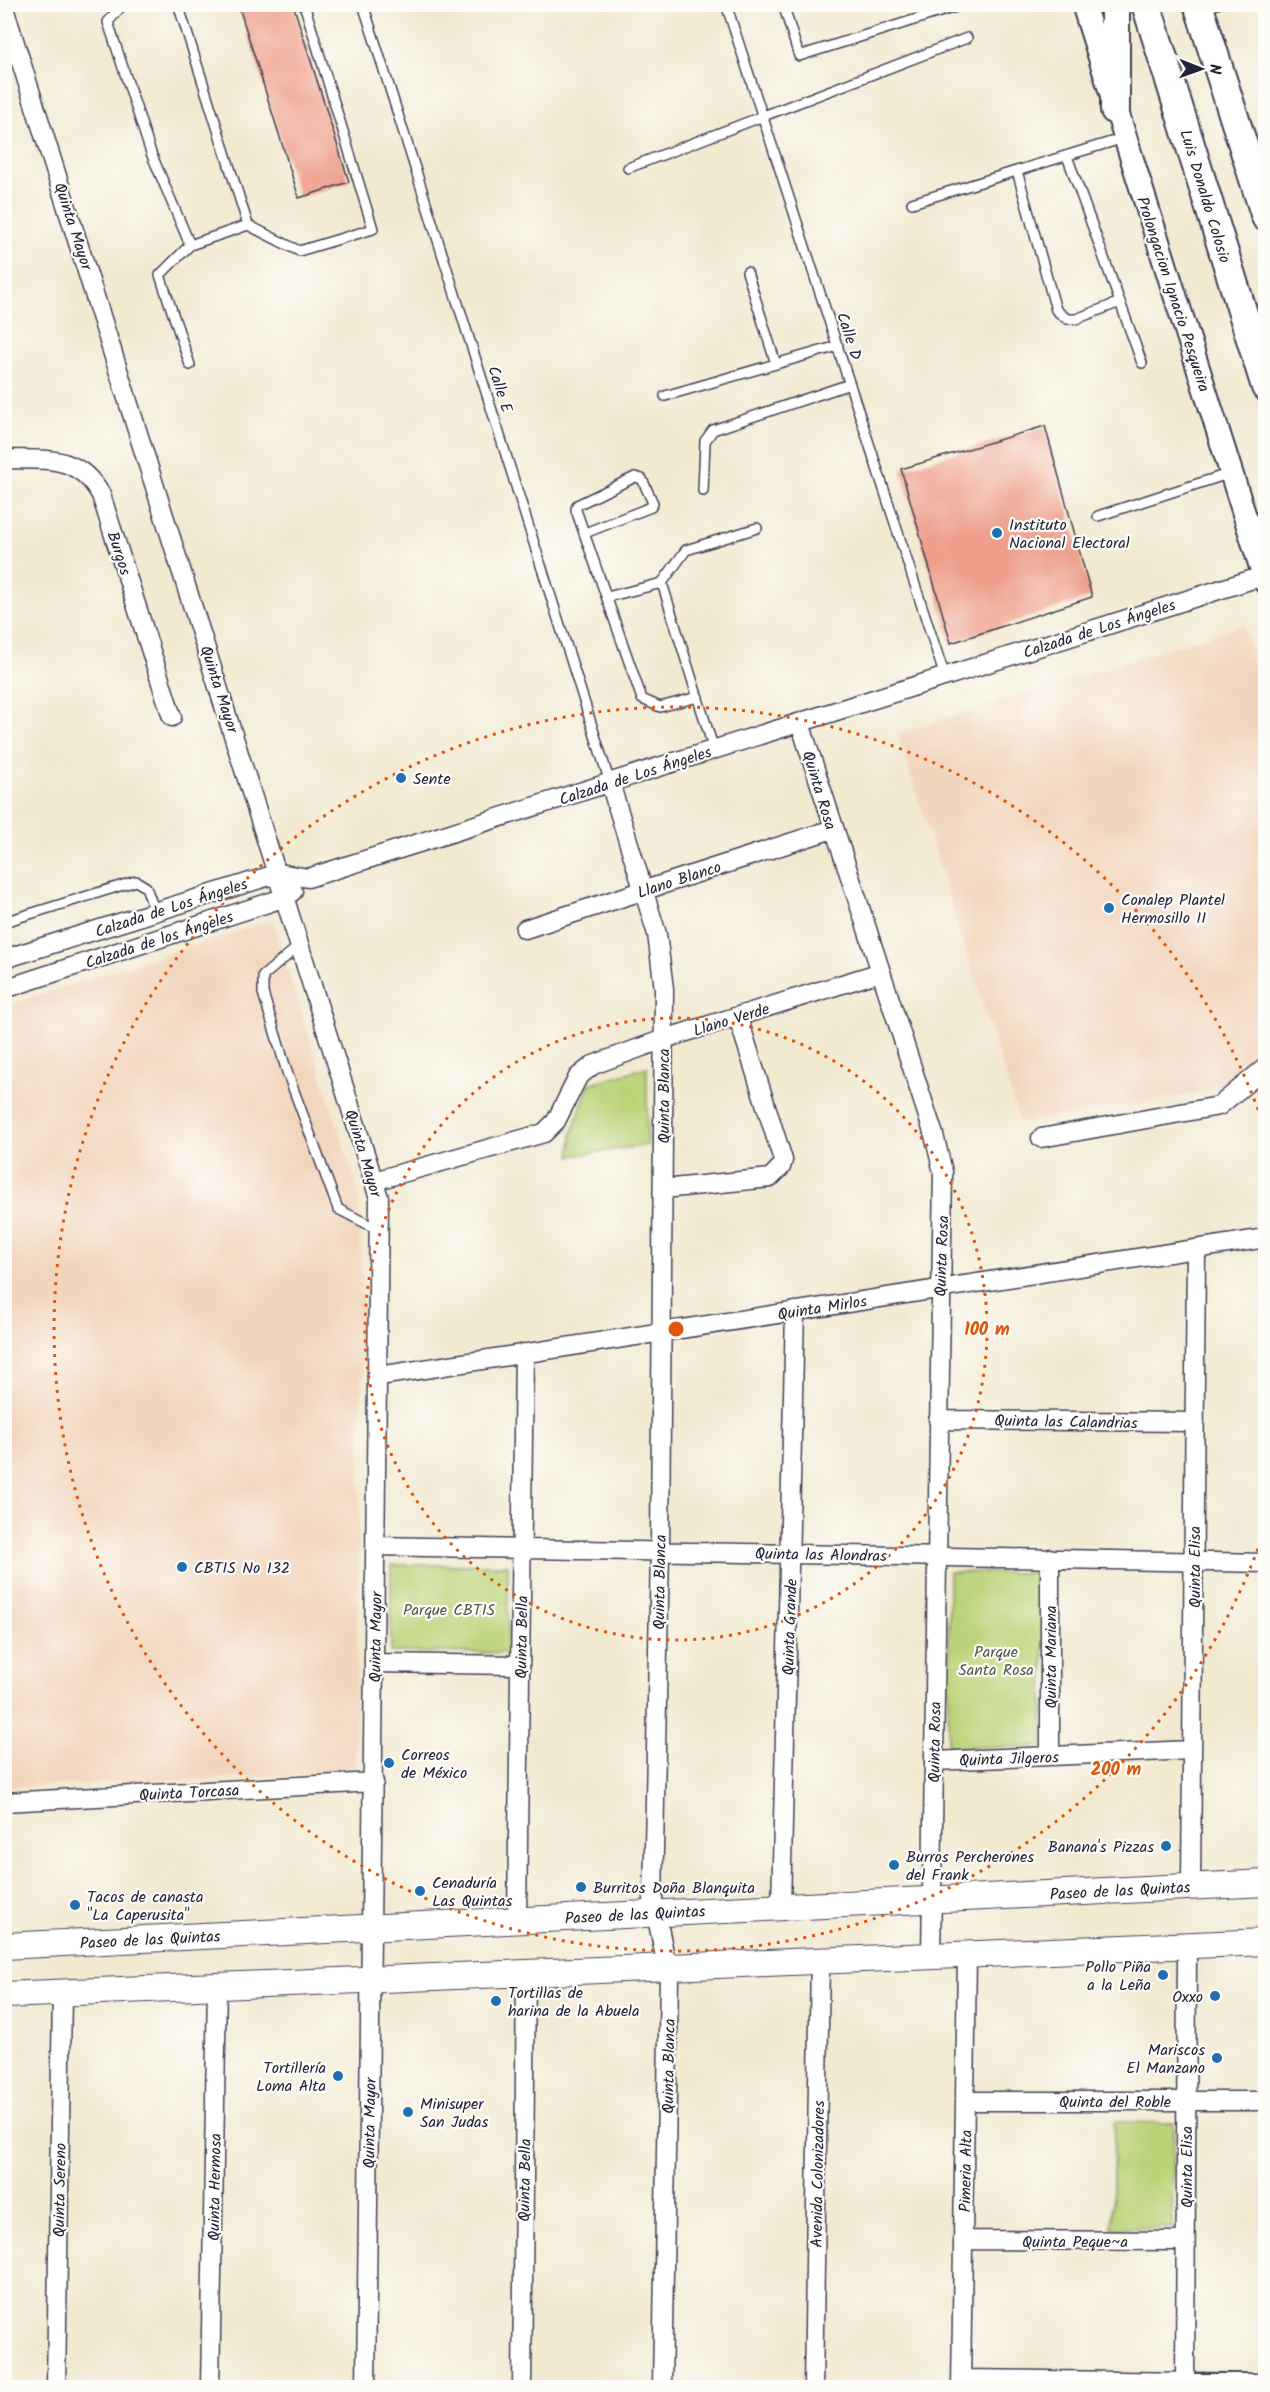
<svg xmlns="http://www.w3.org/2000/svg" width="1270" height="2392" font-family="Kalam,sans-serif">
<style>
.built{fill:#f2d5bd}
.green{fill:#bbd378;stroke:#6e7a5a;stroke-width:1.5}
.building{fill:#ee9e8a}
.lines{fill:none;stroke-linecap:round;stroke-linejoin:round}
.service-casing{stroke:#414052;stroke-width:12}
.minor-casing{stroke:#414052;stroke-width:21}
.tertiary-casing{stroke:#414052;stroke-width:26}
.secondary-casing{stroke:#414052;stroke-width:28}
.primary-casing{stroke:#414052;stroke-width:32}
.service{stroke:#fff;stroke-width:9}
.minor{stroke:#fff;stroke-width:18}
.tertiary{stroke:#fff;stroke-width:22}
.secondary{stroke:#fff;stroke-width:26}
.primary{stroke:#fff;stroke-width:28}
.ring{fill:none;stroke:#de560e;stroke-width:3;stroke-dasharray:3 6}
.poi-dot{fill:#1f6fb2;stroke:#fdfcf7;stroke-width:2}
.labels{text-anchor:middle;stroke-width:4.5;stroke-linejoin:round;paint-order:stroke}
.street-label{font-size:16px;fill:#22223b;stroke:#fdfcf7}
.poi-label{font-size:16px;fill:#22223b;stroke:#fdfcf7;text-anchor:start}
.park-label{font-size:16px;fill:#50574d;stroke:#fdfcf7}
.centre{fill:#de560e;stroke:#fdfcf7;stroke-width:3}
.ring-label{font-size:18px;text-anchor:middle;font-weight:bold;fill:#de560e;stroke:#fdfcf7;stroke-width:4.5;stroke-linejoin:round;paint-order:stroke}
</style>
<rect width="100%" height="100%" fill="#fdfcf7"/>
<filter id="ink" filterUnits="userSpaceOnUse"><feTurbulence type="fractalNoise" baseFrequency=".0167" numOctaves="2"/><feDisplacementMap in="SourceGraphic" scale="12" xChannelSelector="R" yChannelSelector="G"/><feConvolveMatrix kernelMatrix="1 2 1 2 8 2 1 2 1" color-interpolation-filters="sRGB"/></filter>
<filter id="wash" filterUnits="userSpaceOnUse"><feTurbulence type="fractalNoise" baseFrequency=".008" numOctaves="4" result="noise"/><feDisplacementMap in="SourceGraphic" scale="24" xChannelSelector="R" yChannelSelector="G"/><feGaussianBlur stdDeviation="1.35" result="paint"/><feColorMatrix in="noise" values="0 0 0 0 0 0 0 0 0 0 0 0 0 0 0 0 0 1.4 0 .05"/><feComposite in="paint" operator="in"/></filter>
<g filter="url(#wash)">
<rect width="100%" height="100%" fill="#f2e9d1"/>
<path class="built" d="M 1244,625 L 1265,702 L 1265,1082 L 1020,1123 L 898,734 Z
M 272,920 L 358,1190 L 363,1309 L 355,1767 L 345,1773 L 5,1787 L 5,1006 Z"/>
<path class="green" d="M 647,1067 L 647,1145 L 571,1156 L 572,1133 L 589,1084 Z
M 391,1565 L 508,1565 L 508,1653 L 391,1652 Z
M 949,1572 L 1044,1573 L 1043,1747 L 948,1747 Z
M 1114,2122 L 1174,2123 L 1172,2228 L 1112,2228 Z"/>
<g id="blocks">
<path class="building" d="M 238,4 L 293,4 L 349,182 L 299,198 Z
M 1045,426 L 1092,597 L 951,643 L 901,469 Z"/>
</g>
</g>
<g filter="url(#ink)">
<use href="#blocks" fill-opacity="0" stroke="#414052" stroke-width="1.5"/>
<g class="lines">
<g class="service-casing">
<path id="service" d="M 123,4 L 108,22 L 151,153 L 190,245
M 178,4 L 248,225 L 190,245 L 160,275 L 190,365
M 363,4 L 610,783
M 726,4 L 945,677
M 783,4 L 799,56 L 965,4
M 1202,9 L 1217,4
M 1067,156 L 1142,363
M 628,168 L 967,38
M 1017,171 L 1056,310 L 1067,319 L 1076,319 L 1120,302
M 912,203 L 1124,138
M 248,225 L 299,251 L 373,229 L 304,4
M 747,272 L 776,364
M 665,396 L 838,346
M 703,491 L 705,441 L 713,430 L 850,384
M 1098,516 L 1231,473
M 585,533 L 651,507 L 653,503 L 642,479 L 635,477 L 577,505 L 576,510 L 642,699 L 660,707 L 698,697
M 607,597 L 662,583
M 714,750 L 662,583 L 686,550 L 757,528
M 4,922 L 136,881 L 146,887 L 155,912
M 300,945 L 263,976 L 263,993 L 287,1072 L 338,1209 L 379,1230"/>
</g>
<g class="minor-casing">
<path id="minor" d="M 4,8 L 379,1198 L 366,2388
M 4,459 C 47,460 78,454 101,495 L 172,717
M 800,723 L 934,1135 L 943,1172 L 931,1956
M 610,783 L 657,934 L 664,989 L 660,1551 L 653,1899 L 669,1976 L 662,2388
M 525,929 L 833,829
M 4,959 L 279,873 L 308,878 L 1266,575
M 4,989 L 286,897 L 293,891
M 1041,1138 L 1219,1106 L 1266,1067
M 374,1181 L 544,1133 L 556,1121 L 578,1077 L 593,1065 L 664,1039 L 881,972
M 663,1189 L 770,1178 L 781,1167 L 783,1160 L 738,1017
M 379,1376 L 1266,1238
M 938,1420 L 1195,1422
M 376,1546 L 1266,1563
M 374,1663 L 520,1665
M 1050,1756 L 1050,1558
M 934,1761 L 1192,1750
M 4,1802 L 374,1782
M 1191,1886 L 1196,1249
M 781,1907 L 795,1311
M 517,1920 L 524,1353
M 965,2101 L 1266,2101
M 964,2240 L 1185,2241
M 962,2379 L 1266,2383
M 56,2388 L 62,1993
M 210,2388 L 217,1986
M 522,2388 L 526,1973
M 813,2388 L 820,1961
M 961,2388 L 967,1955
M 1185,2388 L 1187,1946"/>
</g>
<g class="tertiary-casing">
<path id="tertiary" d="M 1083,4 L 1266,583"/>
</g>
<g class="secondary-casing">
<path id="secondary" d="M 4,1946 L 1266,1883
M 4,1995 L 1266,1942"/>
</g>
<g class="primary-casing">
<path id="primary" d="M 1115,4 L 1115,110
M 1146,4 L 1266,387
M 1198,4 L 1266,217"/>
</g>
<use href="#service" class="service"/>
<use href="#minor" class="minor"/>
<use href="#tertiary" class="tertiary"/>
<use href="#secondary" class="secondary"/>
<use href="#primary" class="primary"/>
</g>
</g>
<g class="ring">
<circle cx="676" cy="1329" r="311"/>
<path d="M1264 1532A622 622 0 1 1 1264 1126"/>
</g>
<g class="poi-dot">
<circle cx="997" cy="533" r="6"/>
<circle cx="401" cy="778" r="6"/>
<circle cx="1109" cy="908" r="6"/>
<circle cx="182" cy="1567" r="6"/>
<circle cx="389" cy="1763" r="6"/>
<circle cx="1166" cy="1846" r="6"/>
<circle cx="894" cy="1865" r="6"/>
<circle cx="581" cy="1887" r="6"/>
<circle cx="420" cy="1891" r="6"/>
<circle cx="75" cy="1905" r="6"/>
<circle cx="1163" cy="1975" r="6"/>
<circle cx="1215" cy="1996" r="6"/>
<circle cx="496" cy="2001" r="6"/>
<circle cx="1217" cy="2058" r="6"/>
<circle cx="338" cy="2076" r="6"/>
<circle cx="408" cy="2112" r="6"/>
</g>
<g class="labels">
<g class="street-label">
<text transform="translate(1206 196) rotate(73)" y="6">Luis Donaldo Colosio</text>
<text transform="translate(74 226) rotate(72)" y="6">Quinta Mayor</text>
<text transform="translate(1174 294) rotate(72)" y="6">Prolongacion Ignacio Pesqueira</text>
<text transform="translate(850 336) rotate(72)" y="6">Calle D</text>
<text transform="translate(501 389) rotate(72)" y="6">Calle E</text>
<text transform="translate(120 553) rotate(72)" y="6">Burgos</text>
<text transform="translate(1099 628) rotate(-18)" y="6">Calzada de Los Ángeles</text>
<text transform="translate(220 689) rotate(72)" y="6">Quinta Mayor</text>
<text transform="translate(635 775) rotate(-18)" y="6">Calzada de Los Ángeles</text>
<text transform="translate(820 790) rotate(73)" y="6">Quinta Rosa</text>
<text transform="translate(679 879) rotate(-18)" y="6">Llano Blanco</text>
<text transform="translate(171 907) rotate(-18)" y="6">Calzada de Los Ángeles</text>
<text transform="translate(159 939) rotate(-18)" y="6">Calzada de los Ángeles</text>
<text transform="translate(731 1019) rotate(-17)" y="6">Llano Verde</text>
<text transform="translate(663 1096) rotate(-90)" y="6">Quinta Blanca</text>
<text transform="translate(364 1153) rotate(73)" y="6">Quinta Mayor</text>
<text transform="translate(941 1256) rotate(-88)" y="6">Quinta Rosa</text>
<text transform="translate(822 1307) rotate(-9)" y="6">Quinta Mirlos</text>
<text transform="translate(1066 1421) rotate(1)" y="6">Quinta las Calandrias</text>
<text transform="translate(821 1554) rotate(1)" y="6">Quinta las Alondras</text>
<text transform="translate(1194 1567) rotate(-90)" y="6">Quinta Elisa</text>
<text transform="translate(659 1582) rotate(-89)" y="6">Quinta Blanca</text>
<text transform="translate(789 1627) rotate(-88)" y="6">Quinta Grande</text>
<text transform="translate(375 1637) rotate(-89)" y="6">Quinta Mayor</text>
<text transform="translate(521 1637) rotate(-89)" y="6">Quinta Bella</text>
<text transform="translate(1050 1657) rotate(-90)" y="6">Quinta Mariana</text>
<text transform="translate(934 1742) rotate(-89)" y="6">Quinta Rosa</text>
<text transform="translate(1009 1758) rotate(-2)" y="6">Quinta Jilgeros</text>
<text transform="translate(189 1792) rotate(-3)" y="6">Quinta Torcasa</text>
<text transform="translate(1120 1890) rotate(-3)" y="6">Paseo de las Quintas</text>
<text transform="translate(635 1914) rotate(-3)" y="6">Paseo de las Quintas</text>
<text transform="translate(150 1939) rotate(-3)" y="6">Paseo de las Quintas</text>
<text transform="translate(668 2066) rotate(-89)" y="6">Quinta Blanca</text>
<text x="1115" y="2107">Quinta del Roble</text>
<text transform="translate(369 2123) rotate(-89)" y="6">Quinta Mayor</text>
<text transform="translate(1186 2167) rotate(-90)" y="6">Quinta Elisa</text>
<text transform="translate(965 2171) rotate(-89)" y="6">Pimeria Alta</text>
<text transform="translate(817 2174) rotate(-89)" y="6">Avenida Colonizadores</text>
<text transform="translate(524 2180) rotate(-89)" y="6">Quinta Bella</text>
<text transform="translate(214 2187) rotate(-89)" y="6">Quinta Hermosa</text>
<text transform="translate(59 2190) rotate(-89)" y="6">Quinta Sereno</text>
<text x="1075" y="2247">Quinta Peque~a</text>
</g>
<g class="poi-label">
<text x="1009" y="530">Instituto<tspan x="1009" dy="18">Nacional Electoral</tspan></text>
<text x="413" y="784">Sente</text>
<text x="1121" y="905">Conalep Plantel<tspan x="1121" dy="18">Hermosillo II</tspan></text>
<text x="194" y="1573">CBTIS No 132</text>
<text x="401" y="1760">Correos<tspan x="401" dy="18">de México</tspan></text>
<text x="1154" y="1852" text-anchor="end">Banana's Pizzas</text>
<text x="906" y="1862">Burros Percherones<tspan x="906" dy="18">del Frank</tspan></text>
<text x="432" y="1888">Cenaduría<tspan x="432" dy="18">Las Quintas</tspan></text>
<text x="593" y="1893">Burritos Doña Blanquita</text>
<text x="87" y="1902">Tacos de canasta<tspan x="87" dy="18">"La Caperusita"</tspan></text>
<text x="1151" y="1972" text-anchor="end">Pollo Piña<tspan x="1151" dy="18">a la Leña</tspan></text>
<text x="508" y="1998">Tortillas de<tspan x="508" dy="18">harina de la Abuela</tspan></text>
<text x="1203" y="2002" text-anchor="end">Oxxo</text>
<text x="1205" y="2055" text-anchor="end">Mariscos<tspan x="1205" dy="18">El Manzano</tspan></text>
<text x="326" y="2073" text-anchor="end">Tortillería<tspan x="326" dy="18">Loma Alta</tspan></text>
<text x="420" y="2109">Minisuper<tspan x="420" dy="18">San Judas</tspan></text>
</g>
<g class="park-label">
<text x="449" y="1615">Parque CBTIS</text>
<text x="996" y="1657">Parque<tspan x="996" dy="18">Santa Rosa</tspan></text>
</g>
</g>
<circle cx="676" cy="1329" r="9" class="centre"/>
<g class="ring-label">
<text x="987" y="1335">100 m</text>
<text x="1116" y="1775">200 m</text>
</g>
<rect width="1270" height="2392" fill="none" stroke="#fdfcf7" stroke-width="24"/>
<g transform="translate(1201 69) rotate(91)" stroke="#fdfcf7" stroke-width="4.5" paint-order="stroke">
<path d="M0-4.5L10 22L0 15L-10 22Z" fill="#22223b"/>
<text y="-9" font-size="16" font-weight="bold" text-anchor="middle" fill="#22223b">N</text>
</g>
</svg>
